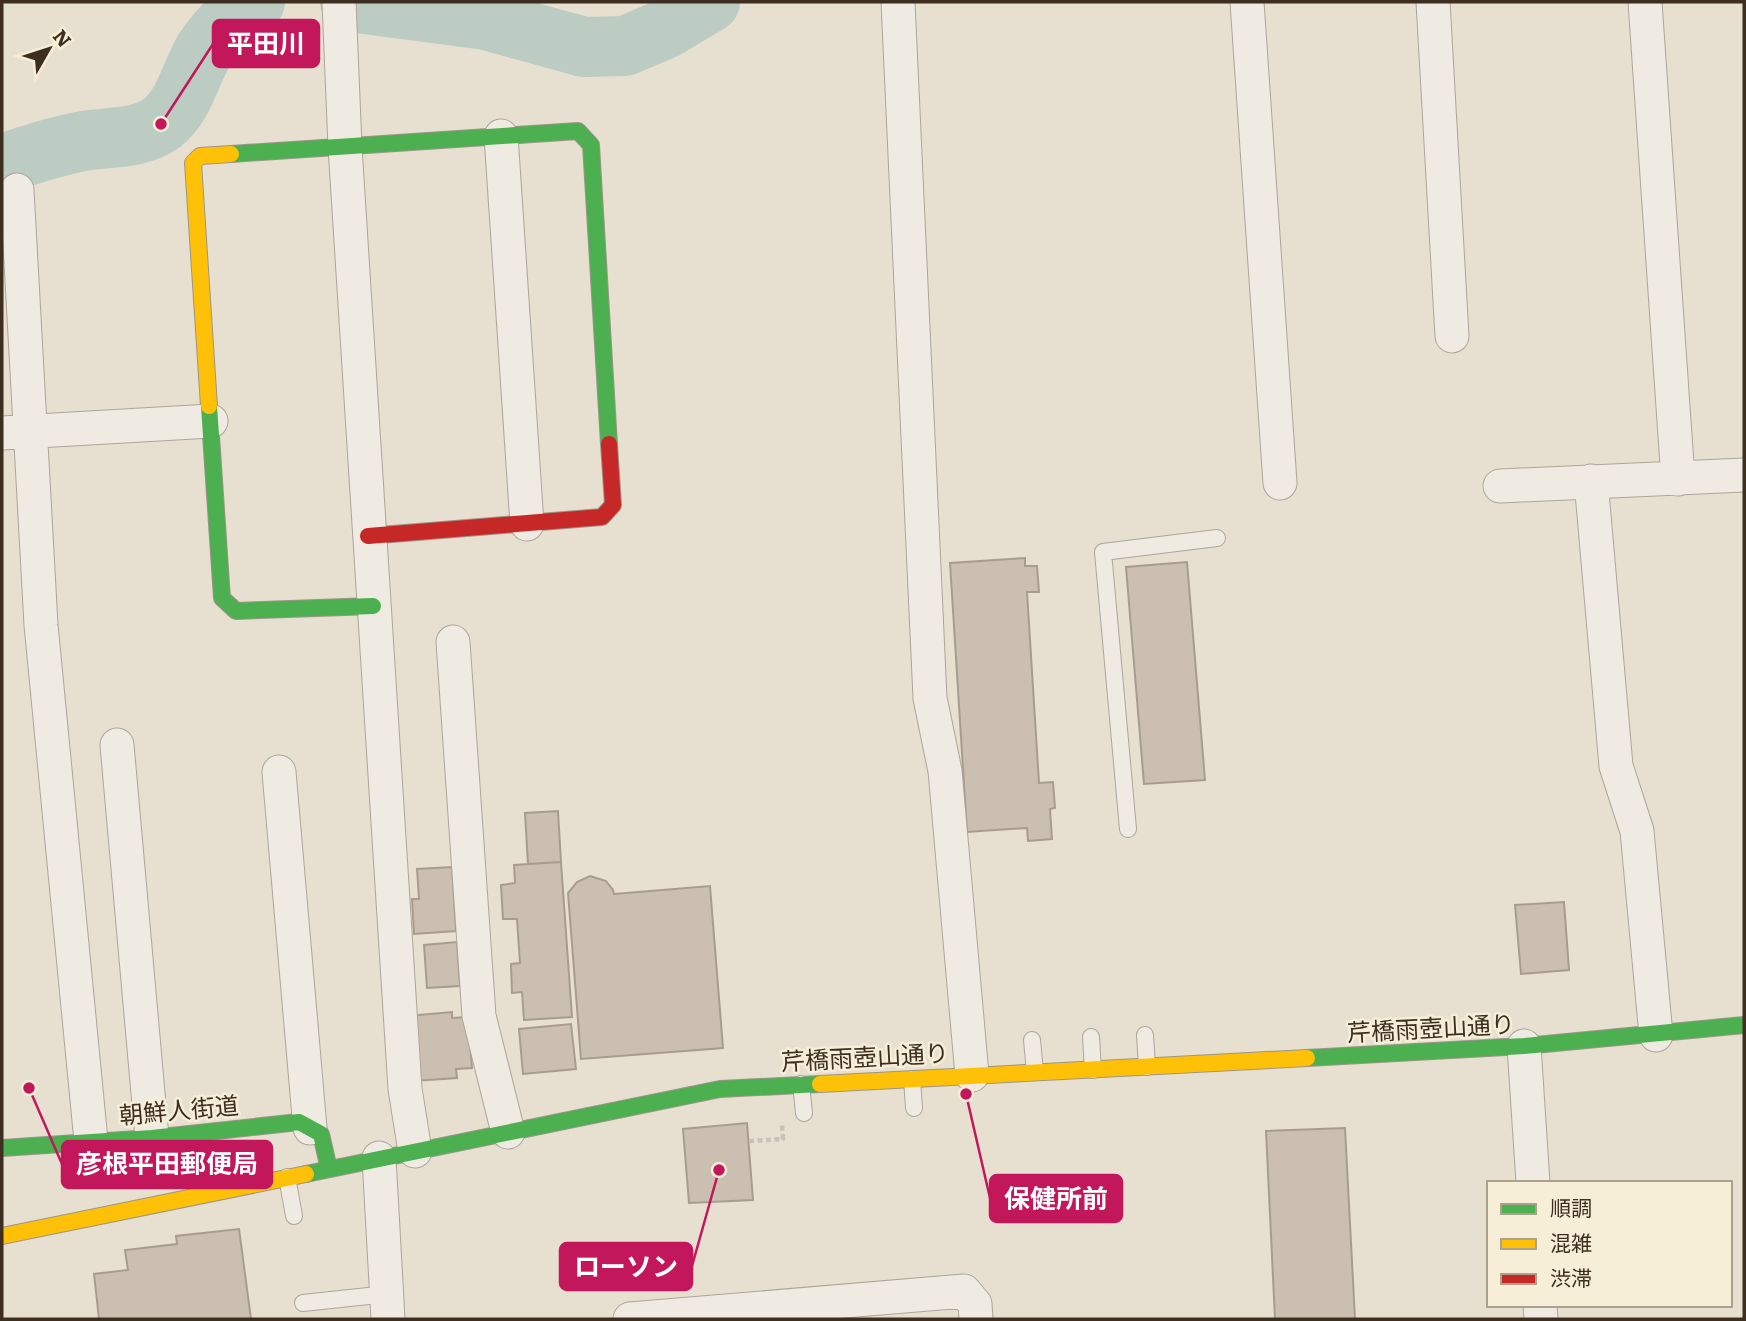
<svg xmlns="http://www.w3.org/2000/svg" width="1746" height="1321" font-family="Literata,'Noto Sans JP',serif">
<style>
.lines{fill:none;stroke-linecap:round;stroke-linejoin:round}
.river{stroke:#bcccc2;stroke-width:60}
.building{fill:#cbbfb2;stroke:#a89c90;stroke-width:2}
.lane-casing{stroke:#ada599;stroke-width:18}
.street-casing{stroke:#ada599;stroke-width:35}
.fast-casing{stroke:#9c958a;stroke-width:18}
.slow-casing{stroke:#9c958a;stroke-width:18}
.jam-casing{stroke:#9c958a;stroke-width:18}
.path{stroke:#c8c2b9;stroke-width:4.5;stroke-dasharray:5 3.5;stroke-linecap:butt}
.lane{stroke:#efebe3;stroke-width:16}
.street{stroke:#efebe3;stroke-width:33}
.fast{stroke:#4caf50;stroke-width:16}
.slow{stroke:#ffc107;stroke-width:16}
.jam{stroke:#c62828;stroke-width:16}
.labels{text-anchor:middle;stroke-width:5;stroke-linejoin:round;paint-order:stroke}
.street-label{font-size:24px;fill:#3d2e20;stroke:#f7eed8}
.leader{fill:none;stroke:#c2185b;stroke-width:2.5}
.callout-dot{fill:#c2185b;stroke:#f7eed8;stroke-width:2.5}
.callout{fill:#c2185b;stroke:#c2185b;stroke-width:2.5}
.callout-label{font-size:26px;text-anchor:middle;font-weight:bold;fill:#fff}
</style>
<rect width="100%" height="100%" fill="#e7e0d1"/>
<g class="lines">
<path class="river" d="M 350,2 L 486,20 L 584,47 L 625,46 L 665,29 L 710,2
M 2,164 C 29,155 56,146 84,141 C 110,137 140,139 162,123 C 185,105 190,73 205,49 C 218,29 235,13 255,2"/>
</g>
<path class="building" d="M 1025,558 L 1025,566 L 1037,566 L 1039,592 L 1027,592 L 1039,783 L 1053,782 L 1055,808 L 1050,809 L 1052,839 L 1028,841 L 1027,828 L 967,832 L 950,563 Z
M 1187,562 L 1205,780 L 1144,784 L 1126,567 Z
M 558,811 L 561,862 L 528,864 L 525,813 Z
M 561,862 L 572,1017 L 524,1020 L 522,992 L 512,993 L 511,964 L 520,963 L 517,919 L 503,919 L 501,885 L 515,883 L 514,865 Z
M 452,867 L 456,931 L 414,934 L 412,899 L 419,899 L 417,869 Z
M 590,876 L 606,881 L 613,890 L 614,894 L 710,886 L 723,1048 L 581,1059 L 568,893 L 577,882 Z
M 1564,902 L 1569,970 L 1521,974 L 1515,905 Z
M 457,942 L 460,986 L 427,988 L 424,945 Z
M 452,1012 L 452,1018 L 468,1017 L 472,1068 L 456,1069 L 457,1078 L 414,1081 L 408,1016 Z
M 571,1024 L 576,1069 L 523,1074 L 519,1029 Z
M 747,1123 L 753,1200 L 689,1203 L 683,1129 Z
M 1345,1128 L 1355,1319 L 1275,1319 L 1266,1131 Z
M 239,1229 L 251,1319 L 99,1319 L 94,1274 L 128,1270 L 125,1250 L 177,1244 L 176,1236 Z"/>
<g class="lines">
<g class="lane-casing">
<path id="lane" d="M 1128,829 L 1103,552 L 1217,538
M 1145,1035 L 1147,1067
M 1091,1037 L 1093,1070
M 1032,1040 L 1035,1072
M 912,1079 L 914,1108
M 801,1084 L 804,1113
M 287,1177 L 294,1216
M 303,1303 L 387,1294"/>
</g>
<g class="street-casing">
<path id="street" d="M 339,2 L 345,147 L 405,1089 L 415,1151
M 898,2 L 930,698 L 945,771 L 972,1075
M 1247,2 L 1280,483
M 1433,2 L 1452,336
M 1645,2 L 1678,479
M 501,136 L 527,524
M 17,190 L 41,625 L 91,1141
M 2,433 L 211,421
M 1591,481 L 1616,766 L 1637,831 L 1656,1035
M 1500,486 L 1744,475
M 453,642 L 479,1016 L 508,1132
M 117,745 L 152,1138
M 279,772 L 310,1128
M 1524,1046 L 1533,1183
M 379,1158 L 388,1319
M 1540,1305 L 1541,1319
M 630,1319 L 964,1291 L 975,1304 L 976,1319"/>
</g>
<g class="fast-casing">
<path id="fast" d="M 231,154 L 578,131 L 591,145 L 609,444
M 209,406 L 222,598 L 236,611 L 373,606
M 1307,1058 L 1524,1046 L 1744,1025
M 2,1148 L 152,1138 L 299,1122 L 321,1134 L 329,1169
M 306,1174 L 720,1089 L 820,1084"/>
</g>
<g class="slow-casing">
<path id="slow" d="M 209,406 L 193,163 L 200,156 L 231,154
M 820,1084 L 1307,1058
M 2,1236 L 306,1174"/>
</g>
<g class="jam-casing">
<path id="jam" d="M 368,536 L 602,517 L 613,505 L 609,444"/>
</g>
<path class="path" d="M 749,1141 L 783,1139 L 782,1125"/>
<use href="#lane" class="lane"/>
<use href="#street" class="street"/>
<use href="#fast" class="fast"/>
<use href="#slow" class="slow"/>
<use href="#jam" class="jam"/>
</g>
<g class="labels">
<g class="street-label">
<text transform="translate(1431 1029) rotate(-3)" y="8">芹橋雨壺山通り</text>
<text transform="translate(865 1058) rotate(-3)" y="8">芹橋雨壺山通り</text>
<text transform="translate(179 1111) rotate(-5)" y="8">朝鮮人街道</text>
</g>
</g>
<path class="leader" d="M161 124L213 44M29 1088L62 1164M966 1094L990 1198M719 1170L692 1266"/>
<g class="callout-dot">
<circle cx="161" cy="124" r="7"/>
<circle cx="29" cy="1088" r="7"/>
<circle cx="966" cy="1094" r="7"/>
<circle cx="719" cy="1170" r="7"/>
</g>
<g class="callout">
<rect x="213" y="20" width="106" height="47" rx="7"/>
<rect x="62" y="1141" width="210" height="47" rx="7"/>
<rect x="990" y="1175" width="132" height="47" rx="7"/>
<rect x="560" y="1243" width="132" height="47" rx="7"/>
</g>
<g class="callout-label">
<text x="266" y="53">平田川</text>
<text x="167" y="1173">彦根平田郵便局</text>
<text x="1056" y="1208">保健所前</text>
<text x="626" y="1276">ローソン</text>
</g>
<rect width="1746" height="1321" fill="none" stroke="#3d2e20" stroke-width="7"/>
<rect x="1487" y="1181" width="245" height="126" fill="#f7eed8" stroke="#ada18e" stroke-width="2"/>
<rect x="1501" y="1204" width="35" height="10" fill="#4caf50" stroke="#ada18e" stroke-width="2"/>
<text x="1550" y="1216" font-size="21" fill="#3d2e20">順調</text>
<rect x="1501" y="1239" width="35" height="10" fill="#ffc107" stroke="#ada18e" stroke-width="2"/>
<text x="1550" y="1251" font-size="21" fill="#3d2e20">混雑</text>
<rect x="1501" y="1274" width="35" height="10" fill="#c62828" stroke="#ada18e" stroke-width="2"/>
<text x="1550" y="1286" font-size="21" fill="#3d2e20">渋滞</text>
<g transform="translate(49 49) rotate(51)" stroke="#f7eed8" stroke-width="5" paint-order="stroke">
<path d="M0-5L12 26L0 18L-12 26Z" fill="#3d2e20"/>
<text y="-10" font-size="19" font-weight="bold" text-anchor="middle" fill="#3d2e20">N</text>
</g>
</svg>
